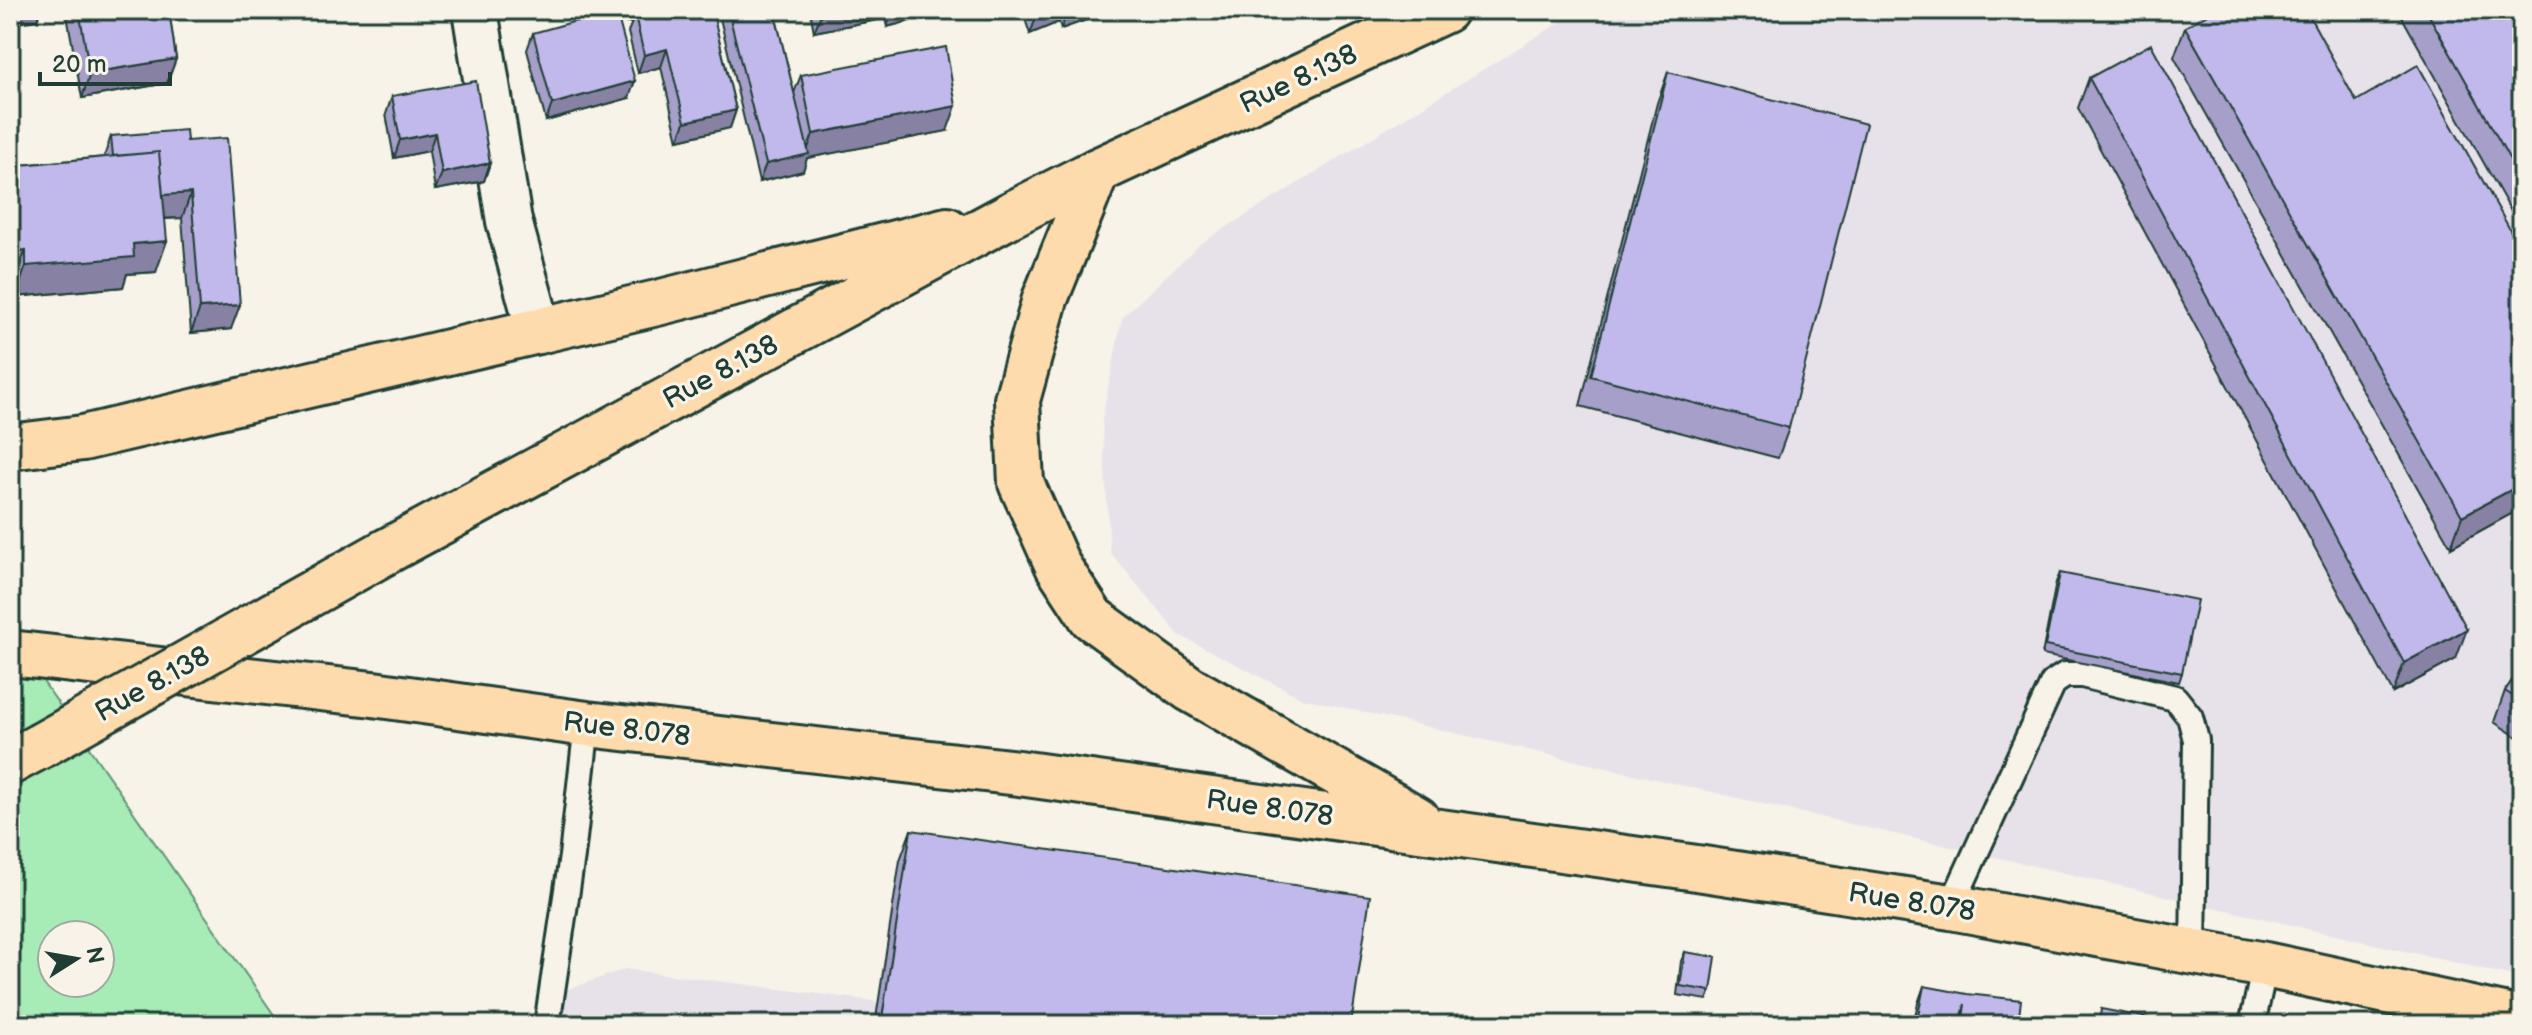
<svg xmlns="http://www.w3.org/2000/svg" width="2532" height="1035" font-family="'Balsamiq Sans',sans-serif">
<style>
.built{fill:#e7e2e9}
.green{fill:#a7ebb7;stroke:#639476;stroke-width:2;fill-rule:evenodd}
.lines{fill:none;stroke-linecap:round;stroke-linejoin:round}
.lane-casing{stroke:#1f3d34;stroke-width:30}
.street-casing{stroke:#1f3d34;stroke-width:50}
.primary-casing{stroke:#1f3d34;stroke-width:50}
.highway-casing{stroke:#1f3d34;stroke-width:50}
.lane{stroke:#f7f3e8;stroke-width:24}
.street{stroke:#f7f3e8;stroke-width:44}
.primary{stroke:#fedbac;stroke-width:44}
.highway{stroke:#fedbac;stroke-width:44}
.primary-bridge-casing{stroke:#1f3d34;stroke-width:50;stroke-linecap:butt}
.primary-bridge{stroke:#fedbac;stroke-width:44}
.wall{fill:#a69fca;stroke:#1f3d34;stroke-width:2}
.shaded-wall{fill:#8782a4;stroke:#1f3d34;stroke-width:2}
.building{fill:#c1b9eb;stroke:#1f3d34;stroke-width:2}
.labels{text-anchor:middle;stroke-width:6;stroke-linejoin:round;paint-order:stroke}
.street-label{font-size:28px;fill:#1f3d34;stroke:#f7f3e8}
</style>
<rect width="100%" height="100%" fill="#f7f3e8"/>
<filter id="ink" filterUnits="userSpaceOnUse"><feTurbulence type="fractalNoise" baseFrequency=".0125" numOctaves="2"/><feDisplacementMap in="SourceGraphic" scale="16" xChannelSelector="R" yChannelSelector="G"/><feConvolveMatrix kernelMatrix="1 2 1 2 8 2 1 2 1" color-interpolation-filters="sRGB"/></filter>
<g filter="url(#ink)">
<path class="built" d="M 1580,10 L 2522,10 L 2522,978 L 1302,698 L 1179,635 L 1110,552 L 1102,419 L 1122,318 L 1201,243 Z
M 625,969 L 1061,1025 L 558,1025 L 566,990 Z"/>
<path class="green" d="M 10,653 L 24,654 L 281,1025 L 10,1025 ZM 52,935 L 100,935 L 100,983 L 52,983 Z"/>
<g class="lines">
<g class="lane-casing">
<path id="lane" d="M 1951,907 L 2053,683 L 2065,675 L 2082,675 L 2175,698 L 2190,717 L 2196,740 L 2193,952
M 547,1025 L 572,856 L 587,724
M 2252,1025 L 2265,965"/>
</g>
<g class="street-casing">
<path id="street" d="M 475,10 L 509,221 L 539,331"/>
</g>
<g class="primary-casing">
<path id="primary" d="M 10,447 L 83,438 L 657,303 L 947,230
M 387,551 L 1012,214 L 1097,171 L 1445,10
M 10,762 L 40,746"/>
</g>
<g class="highway-casing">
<path id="highway" d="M 1097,171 L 1045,299 L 1017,400 L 1021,483 L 1058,566 L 1092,618 L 1190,689 L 1417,819
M 10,653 L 373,694 L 587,724 L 1019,773 L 1697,868 L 1951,907 L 2265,965 L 2522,1020"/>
</g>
<use href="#lane" class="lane"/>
<use href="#street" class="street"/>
<use href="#primary" class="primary"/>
<use href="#highway" class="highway"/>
<g class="primary-bridge-casing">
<path id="primary-bridge" d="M 40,746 L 387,551"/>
</g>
<use href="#primary-bridge" class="primary-bridge"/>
</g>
<path class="wall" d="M 66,10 L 169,10 L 176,59 L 167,83 L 82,98 Z
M 625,10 L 712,10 L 736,110 L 730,128 L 678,140 L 661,67 L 638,73 L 628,32 L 632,22 L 627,23 Z
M 718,10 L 774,10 L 794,93 L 801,75 L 947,131 L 807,158 L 803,171 L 759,182 Z
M 810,10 L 913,10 L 913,12 L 910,21 L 887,27 L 884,14 L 882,19 L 814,32 Z
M 1022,10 L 1110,10 L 1109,12 L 1061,29 L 1059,22 L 1030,34 Z
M 2398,10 L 2522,10 L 2522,231 Z
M 2185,27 L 2356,101 L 2522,251 L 2522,508 L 2451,547 L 2174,57 Z
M 533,33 L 629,98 L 546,121 L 527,50 Z
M 1668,72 L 1789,428 L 1778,458 L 1580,406 L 1657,103 Z
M 2089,78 L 2456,659 L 2393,693 L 2078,108 Z
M 392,96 L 490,163 L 484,181 L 435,190 L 429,151 L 394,158 L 386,114 Z
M 111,136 L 187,141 L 231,329 L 191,333 L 182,218 L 165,219 L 156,272 L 127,274 L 123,287 L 15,297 L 14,281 L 10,281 L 10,166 L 104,157 Z
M 2060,573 L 2182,673 L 2179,682 L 2042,655 L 2056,582 Z
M 2522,666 L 2522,740 L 2494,722 L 2505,691 Z
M 911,830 L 1351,1025 L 875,1025 L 900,860 Z
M 1685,952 L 1711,991 L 1707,1000 L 1677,995 L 1681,961 Z
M 1924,986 L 2018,1025 L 1913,1025 L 1918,1003 Z"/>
<path class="shaded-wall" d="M 10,10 L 41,10 L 37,20 L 10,24 Z
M 632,10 L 682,10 L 635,15 L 632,22 L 627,23 Z
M 844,10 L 886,10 L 882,19 L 814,32 L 821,14 Z
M 1039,10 L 1063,10 L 1059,22 L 1030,34 Z
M 1068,10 L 1110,10 L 1109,12 L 1061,29 Z
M 913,12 L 910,21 L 887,27 L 890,18 Z
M 667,49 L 661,67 L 638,73 L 644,55 Z
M 176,59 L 167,83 L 82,98 L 90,73 Z
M 635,81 L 629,98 L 546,121 L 552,104 Z
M 956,106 L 947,131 L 807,158 L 803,171 L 759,182 L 766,164 L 806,154 L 813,134 Z
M 736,110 L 730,128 L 678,140 L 685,122 Z
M 435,133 L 429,151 L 394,158 L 400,140 Z
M 490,163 L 484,181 L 435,190 L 442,173 Z
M 191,193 L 182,218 L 151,219 L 160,195 Z
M 167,241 L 156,272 L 127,274 L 123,287 L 15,297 L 26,266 L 133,244 Z
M 26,250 L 14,281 L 10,281 L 10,252 Z
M 240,305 L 231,329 L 191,333 L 200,308 Z
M 2522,484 L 2522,508 L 2451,547 L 2462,516 Z
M 2467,629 L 2456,659 L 2393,693 L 2404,663 Z"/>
<path class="building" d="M 79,10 L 169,10 L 176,59 L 90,73 Z
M 616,10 L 635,81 L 552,104 L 533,33 Z
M 656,10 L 712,10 L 736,110 L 685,122 L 667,49 L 644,55 L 635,15 Z
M 728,10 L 774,10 L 809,154 L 766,164 Z
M 820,10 L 844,10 L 821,14 Z
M 888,10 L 913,10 L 913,12 L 890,18 Z
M 2214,10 L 2306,10 L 2356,101 L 2418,65 L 2522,251 L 2522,484 L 2462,516 L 2185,27 Z
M 2426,10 L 2522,10 L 2522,181 Z
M 2151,44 L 2467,629 L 2404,663 L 2089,78 Z
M 946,47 L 956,106 L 813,134 L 801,75 Z
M 1668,72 L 1866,124 L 1789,428 L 1591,376 Z
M 476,81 L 490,163 L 442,173 L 435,133 L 400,140 L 392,96 Z
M 186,130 L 187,141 L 227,138 L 240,305 L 200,308 L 191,193 L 163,195 L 159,152 L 113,156 L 111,136 Z
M 159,152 L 167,241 L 133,244 L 134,257 L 26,266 L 26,250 L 10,252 L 10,166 Z
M 2060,573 L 2197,600 L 2182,673 L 2045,646 Z
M 2522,666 L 2522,702 L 2505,691 Z
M 911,830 L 1370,896 L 1351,1025 L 881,1025 Z
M 1685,952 L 1716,957 L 1711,991 L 1680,986 Z
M 1924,986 L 1967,994 L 2021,1000 L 2018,1025 L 1962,1025 L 1965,1004 L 1960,1025 L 1916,1025 Z
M 2101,1009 L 2186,1025 L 2099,1025 Z"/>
</g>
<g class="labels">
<g class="street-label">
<text transform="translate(1298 78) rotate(-25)" y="10">Rue 8.138</text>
<text transform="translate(720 371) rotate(-28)" y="10">Rue 8.138</text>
<text transform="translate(152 683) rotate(-29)" y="10">Rue 8.138</text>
<text transform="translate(627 728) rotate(7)" y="10">Rue 8.078</text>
<text transform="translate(1270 807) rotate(8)" y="10">Rue 8.078</text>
<text transform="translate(1912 901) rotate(9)" y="10">Rue 8.078</text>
</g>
</g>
<rect width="2532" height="1035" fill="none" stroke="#f7f3e8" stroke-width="40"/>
<rect x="20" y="20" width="2492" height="995" fill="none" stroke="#1f3d34" stroke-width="3" filter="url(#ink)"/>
<g transform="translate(76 959) rotate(79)"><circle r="38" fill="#f7f3e8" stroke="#a1aaa0" stroke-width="2"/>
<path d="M0-6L14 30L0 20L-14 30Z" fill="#1f3d34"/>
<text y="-12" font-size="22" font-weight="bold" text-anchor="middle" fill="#1f3d34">N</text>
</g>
<path d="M40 72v12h130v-12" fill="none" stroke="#1f3d34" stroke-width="4"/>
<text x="52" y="72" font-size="24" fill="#1f3d34" stroke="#f7f3e8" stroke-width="6" paint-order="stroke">20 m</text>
</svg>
